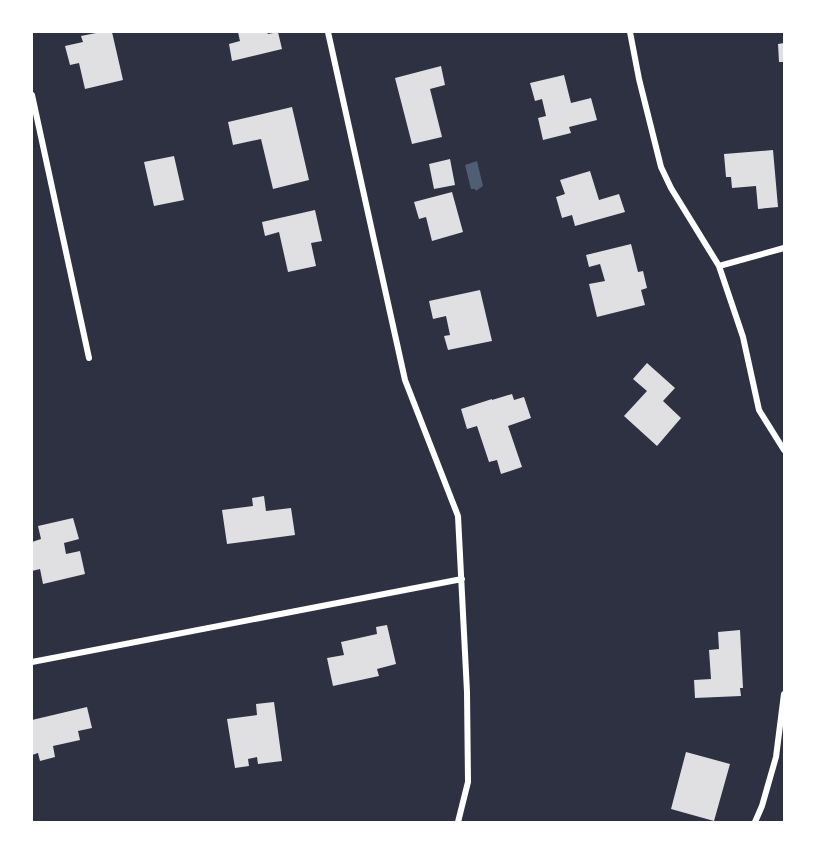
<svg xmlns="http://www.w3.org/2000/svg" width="816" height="854" font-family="Raleway,sans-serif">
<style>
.water{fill:#4f5d75}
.building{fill:#e0e0e3}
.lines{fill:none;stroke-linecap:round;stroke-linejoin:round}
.minor{stroke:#fff;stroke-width:6}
</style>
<rect width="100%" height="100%" fill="#2d3142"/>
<path class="water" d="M 477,161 L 483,186 L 476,191 L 475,189 L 471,189 L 465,165 Z"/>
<path class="building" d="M 101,32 L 112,32 L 123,80 L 85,89 L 79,63 L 70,65 L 65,46 L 83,42 L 81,36 Z
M 238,32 L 267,32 L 268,34 L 278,32 L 282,49 L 232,61 L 229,44 L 240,41 Z
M 784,43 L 784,62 L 779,62 L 778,44 Z
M 441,66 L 445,85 L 430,89 L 442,137 L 412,144 L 395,78 Z
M 564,75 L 571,103 L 591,98 L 597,120 L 569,127 L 571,133 L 543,140 L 538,118 L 546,116 L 542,99 L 535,101 L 530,83 Z
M 292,107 L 309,180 L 273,189 L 261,139 L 233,145 L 228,122 Z
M 773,150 L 778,207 L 758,209 L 756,186 L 732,188 L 731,177 L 726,177 L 724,154 Z
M 174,156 L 184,200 L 154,206 L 144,162 Z
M 450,159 L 455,185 L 434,189 L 429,164 Z
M 590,171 L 599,200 L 619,194 L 625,212 L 575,226 L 572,215 L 562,218 L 556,197 L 565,194 L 560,180 Z
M 452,192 L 463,232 L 432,241 L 426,217 L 419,219 L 414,202 Z
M 315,210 L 322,241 L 311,243 L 316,266 L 288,272 L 279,232 L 265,236 L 262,222 Z
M 631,244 L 638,272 L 643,271 L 647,288 L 641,290 L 645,305 L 597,317 L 589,284 L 605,281 L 600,264 L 589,267 L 586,255 Z
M 480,290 L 492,341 L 448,350 L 444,336 L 450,335 L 446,316 L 433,319 L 429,301 Z
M 647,363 L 675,388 L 663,401 L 681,418 L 657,446 L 624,416 L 647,391 L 633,379 Z
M 512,394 L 514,400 L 524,397 L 531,418 L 508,426 L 522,467 L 501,474 L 497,460 L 489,462 L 477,426 L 467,429 L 461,409 L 492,399 L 492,400 Z
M 264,496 L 266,511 L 291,508 L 295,535 L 227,544 L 222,510 L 253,506 L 252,498 Z
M 73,518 L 79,539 L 64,543 L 66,554 L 80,551 L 85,574 L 43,584 L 40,569 L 32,571 L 32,542 L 41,539 L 38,526 Z
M 387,625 L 396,664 L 377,669 L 379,676 L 333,686 L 327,658 L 344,655 L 341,642 L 377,634 L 376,627 Z
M 740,630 L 743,688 L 740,688 L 741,696 L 695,698 L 694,680 L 711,679 L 709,650 L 719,649 L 718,632 Z
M 274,702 L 282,761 L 258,764 L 257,757 L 248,759 L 249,766 L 235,768 L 227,719 L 257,715 L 256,704 Z
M 87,707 L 92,728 L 78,731 L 80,740 L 53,746 L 55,757 L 40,761 L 38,753 L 32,755 L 32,720 Z
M 686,752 L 730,764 L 714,821 L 671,809 Z"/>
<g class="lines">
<path class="minor" d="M 328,32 L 405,380 L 458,516 L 467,692 L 468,782 L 458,822
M 630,32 L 639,79 L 661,167 L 671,188 L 719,266 L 743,337 L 759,410 L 784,450
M 32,95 L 89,358
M 719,266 L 784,248
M 32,662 L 462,579
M 755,822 L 762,806 L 776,757 L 784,694"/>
</g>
<rect width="816" height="854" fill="none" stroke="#ffffff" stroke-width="66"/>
</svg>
